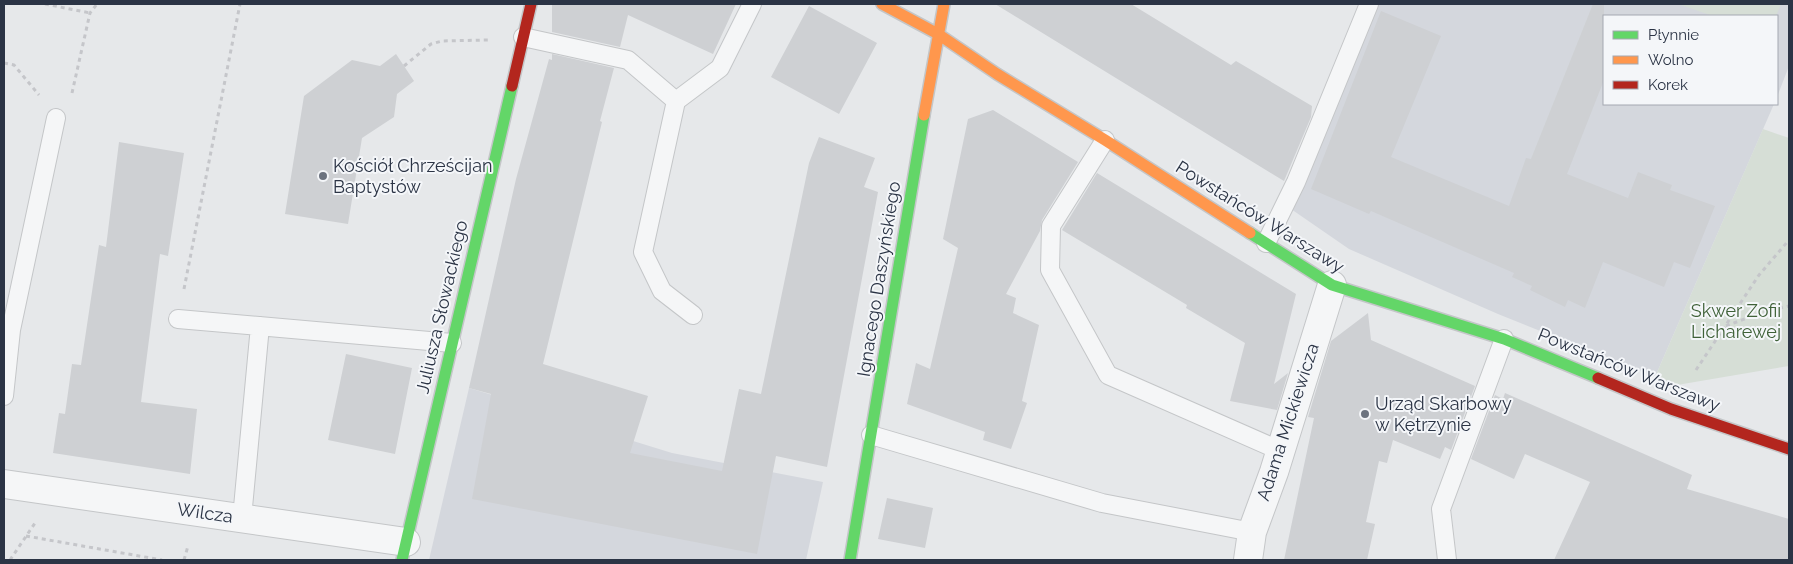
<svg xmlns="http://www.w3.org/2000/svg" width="1793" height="564" font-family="Raleway,sans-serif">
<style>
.built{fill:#d4d7dd}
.green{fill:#d6ded6}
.building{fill:#ced0d3}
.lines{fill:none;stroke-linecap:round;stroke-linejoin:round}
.lane-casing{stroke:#c4c6c8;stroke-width:20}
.street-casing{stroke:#c4c6c8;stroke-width:30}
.fast-casing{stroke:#c4c6c8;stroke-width:14}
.slow-casing{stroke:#c4c6c8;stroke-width:14}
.jam-casing{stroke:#c4c6c8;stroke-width:14}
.path{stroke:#c5c6ca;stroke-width:3;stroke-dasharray:4 4;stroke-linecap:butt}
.lane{stroke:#f5f6f7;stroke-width:18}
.street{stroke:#f5f6f7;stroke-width:28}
.fast{stroke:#63d668;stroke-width:11}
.slow{stroke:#ff974d;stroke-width:11}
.jam{stroke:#b3261e;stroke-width:11}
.poi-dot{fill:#6c737f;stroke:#f4f6f9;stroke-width:2}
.labels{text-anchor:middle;stroke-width:4;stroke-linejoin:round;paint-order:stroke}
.poi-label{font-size:18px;fill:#2b3445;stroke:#f4f6f9;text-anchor:start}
.street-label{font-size:18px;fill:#2b3445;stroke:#f4f6f9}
.park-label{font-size:18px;fill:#3f6138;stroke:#f4f6f9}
</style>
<rect width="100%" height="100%" fill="#e6e8ea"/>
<path class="built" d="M 1376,4 L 1789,4 L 1789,66 L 1777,97 L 1777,16 L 1604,16 L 1604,104 L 1774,104 L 1655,377 L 1498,314 L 1349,249 L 1291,209 Z
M 469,388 L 533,407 L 604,432 L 672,453 L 823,482 L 806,560 L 429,560 Z"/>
<path class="green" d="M 1678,4 L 1781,4 L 1776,16 L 1713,16 Z
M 1763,129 L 1789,138 L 1789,366 L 1677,385 L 1655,377 Z"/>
<path class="building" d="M 552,4 L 736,4 L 713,54 L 628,15 L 620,47 L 552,32 Z
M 995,4 L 1131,4 L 1231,65 L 1236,61 L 1312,106 L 1311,117 L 1284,181 Z
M 1593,4 L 1604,4 L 1604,80 L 1567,174 L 1628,198 L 1638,172 L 1672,185 L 1670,190 L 1715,206 L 1690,268 L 1674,262 L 1664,287 L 1603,262 L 1585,308 L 1568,300 L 1565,307 L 1530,290 L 1532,286 L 1512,277 L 1514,273 L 1371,211 L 1369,214 L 1311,189 L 1381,11 L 1441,36 L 1391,157 L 1509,206 L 1526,158 L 1531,159 Z
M 809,6 L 877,43 L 839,114 L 771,77 Z
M 396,54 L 414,81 L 397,94 L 394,117 L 362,138 L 348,224 L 285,214 L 304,96 L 352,60 L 380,66 Z
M 552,54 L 614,68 L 600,121 L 602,122 L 543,364 L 648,396 L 630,453 L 722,471 L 739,389 L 761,394 L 809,163 L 819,137 L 875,158 L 864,187 L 878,192 L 827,467 L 776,456 L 757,554 L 472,499 L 491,394 L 469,388 L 516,179 L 549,59 L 552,60 Z
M 993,110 L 1078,162 L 1042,220 L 1040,231 L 1006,294 L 1016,298 L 1013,313 L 1039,325 L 1022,401 L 1027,403 L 1011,449 L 983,440 L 985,432 L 907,404 L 916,363 L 930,369 L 958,248 L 943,239 L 968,119 Z
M 119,142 L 184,153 L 168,256 L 160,254 L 141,402 L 197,409 L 190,474 L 53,453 L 59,413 L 65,414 L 72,364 L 81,365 L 99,245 L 106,247 Z
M 1097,173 L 1296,294 L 1274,384 L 1288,373 L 1277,410 L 1230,401 L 1245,343 L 1186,308 L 1187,305 L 1062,230 Z
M 1368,313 L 1371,340 L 1475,386 L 1451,450 L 1445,447 L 1440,459 L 1393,440 L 1387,463 L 1379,461 L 1366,522 L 1375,524 L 1367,560 L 1284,560 L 1314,418 L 1308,417 L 1331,341 Z
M 346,354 L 412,368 L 395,454 L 328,440 Z
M 1505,393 L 1692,475 L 1687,489 L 1789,519 L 1789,560 L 1554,560 L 1590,482 L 1525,454 L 1514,479 L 1471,459 L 1495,395 L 1503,399 Z
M 887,498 L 933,508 L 925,548 L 878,539 Z"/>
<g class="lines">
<g class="lane-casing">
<path id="lane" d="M 523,37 L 628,60 L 676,101
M 1105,140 L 1051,226 L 1050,270 L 1108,375 L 1281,451
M 1266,243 L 1296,182 L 1369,4
M 693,315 L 662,291 L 643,252 L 676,101 L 720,68 L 752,4
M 178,319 L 452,343
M 4,396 L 11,330 L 56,118
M 871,435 L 1102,503 L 1252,532
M 242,518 L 260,326
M 1447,560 L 1441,509 L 1504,339"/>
</g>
<g class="street-casing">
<path id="street" d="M 4,484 L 406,542
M 1248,560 L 1252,532 L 1274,472 L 1332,285"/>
</g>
<g class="fast-casing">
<path id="fast" d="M 1250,233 L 1332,285 L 1504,339 L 1598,378
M 402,560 L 512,86
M 850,560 L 924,115"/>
</g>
<g class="slow-casing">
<path id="slow" d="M 882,4 L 938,34 L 997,74 L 1105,140 L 1250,233
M 924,115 L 944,4"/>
</g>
<g class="jam-casing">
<path id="jam" d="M 512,86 L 531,4
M 1598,378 L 1671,409 L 1789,449"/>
</g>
<path class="path" d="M 45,4 L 90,13
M 4,63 L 14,65 L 39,95
M 404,66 L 431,44 L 442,41 L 488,40
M 72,93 L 90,13 L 97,4
M 184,289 L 240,4
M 1726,326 L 1763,312 L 1789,306
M 1696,370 L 1759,275 L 1789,240
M 26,536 L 162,560
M 10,560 L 35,523
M 184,560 L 188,546"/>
<use href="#lane" class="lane"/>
<use href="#street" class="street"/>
<use href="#fast" class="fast"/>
<use href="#slow" class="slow"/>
<use href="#jam" class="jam"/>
</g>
<g class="poi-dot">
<circle cx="323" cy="176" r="5"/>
<circle cx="1365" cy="414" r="5"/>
</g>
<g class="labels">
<g class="poi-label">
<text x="333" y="172">Kościół Chrześcijan<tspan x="333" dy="21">Baptystów</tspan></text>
<text x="1375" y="410">Urząd Skarbowy<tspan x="1375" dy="21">w Kętrzynie</tspan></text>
</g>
<g class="street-label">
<text transform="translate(1260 217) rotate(32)" y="6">Powstańców Warszawy</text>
<text transform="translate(879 279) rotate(-81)" y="6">Ignacego Daszyńskiego</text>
<text transform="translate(442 307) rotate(-77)" y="6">Juliusza Słowackiego</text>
<text transform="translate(1629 370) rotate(22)" y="6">Powstańców Warszawy</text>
<text transform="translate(1288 422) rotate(-72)" y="6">Adama Mickiewicza</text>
<text transform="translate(205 513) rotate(8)" y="6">Wilcza</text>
</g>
<g class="park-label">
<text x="1736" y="317">Skwer Zofii<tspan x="1736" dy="21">Licharewej</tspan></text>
</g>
</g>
<rect width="1793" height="564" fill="none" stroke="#2b3445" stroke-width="10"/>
<rect x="1603" y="15" width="175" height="90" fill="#f4f6f9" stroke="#a4a8b1"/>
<rect x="1613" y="31" width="25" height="8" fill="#63d668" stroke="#a4a8b1"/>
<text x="1648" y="40" font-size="15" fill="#2b3445">Płynnie</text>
<rect x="1613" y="56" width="25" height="8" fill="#ff974d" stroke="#a4a8b1"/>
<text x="1648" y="65" font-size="15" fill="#2b3445">Wolno</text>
<rect x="1613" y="81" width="25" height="8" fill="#b3261e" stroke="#a4a8b1"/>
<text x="1648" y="90" font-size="15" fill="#2b3445">Korek</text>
</svg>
